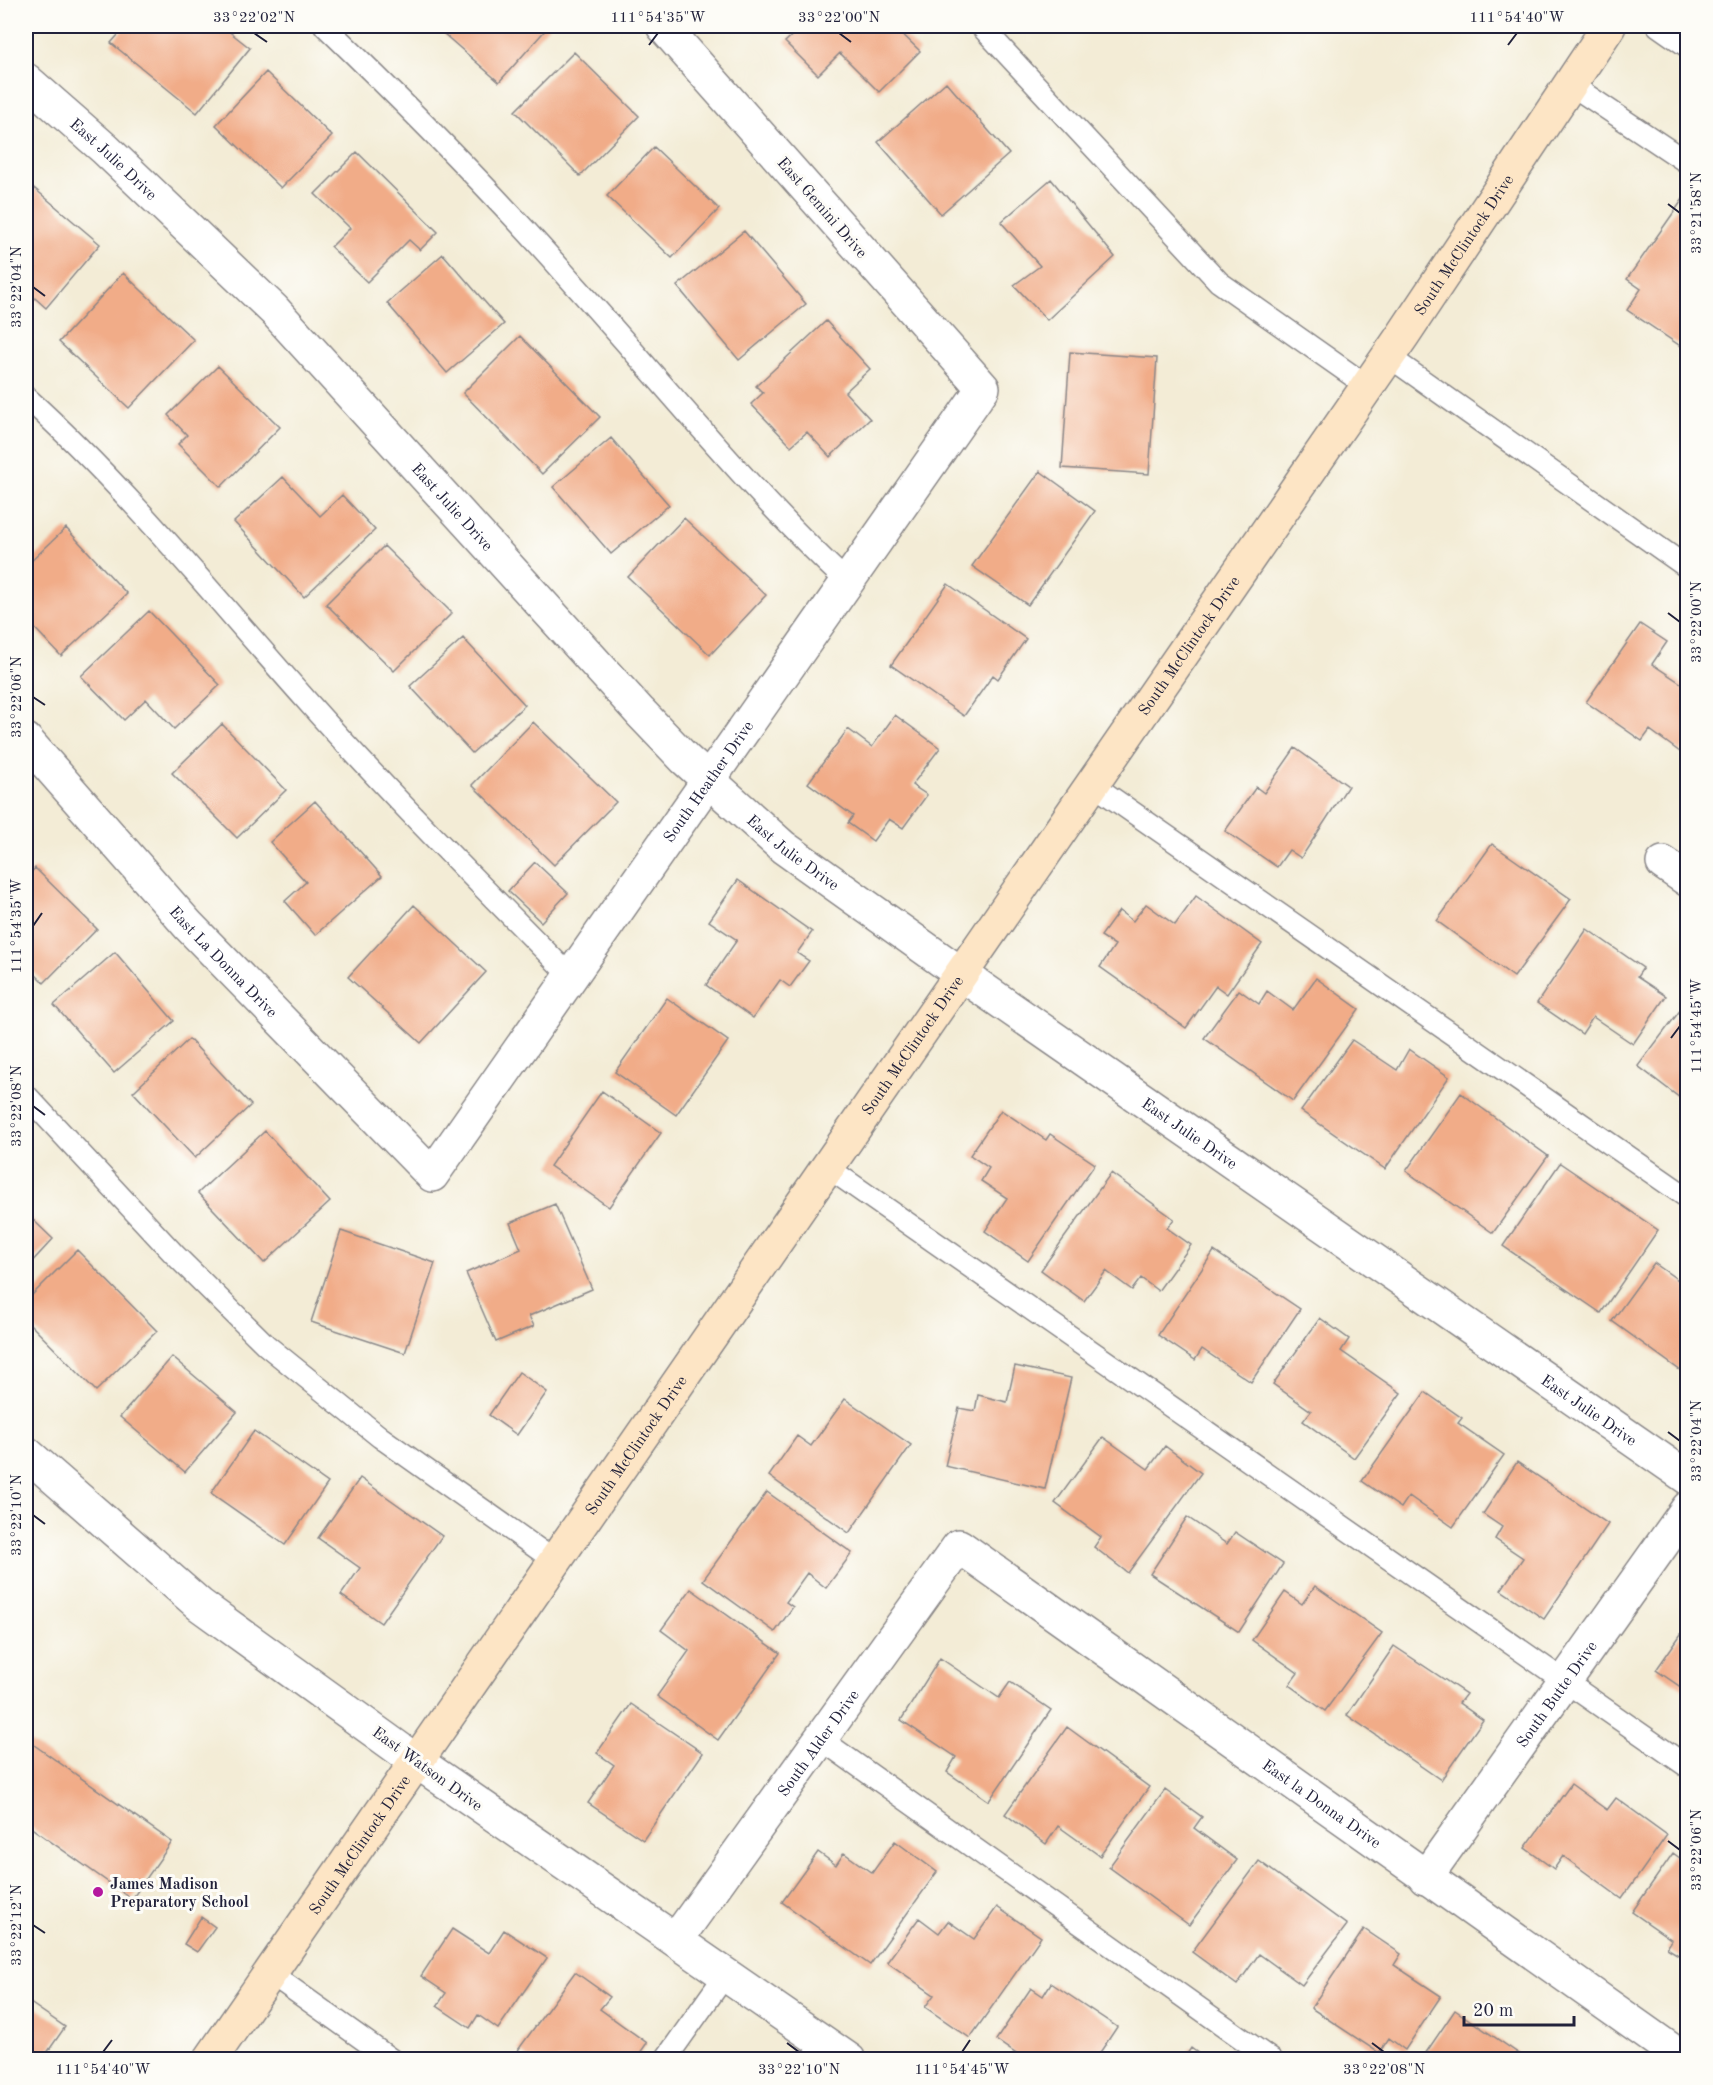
<svg xmlns="http://www.w3.org/2000/svg" width="1713" height="2085" font-family="'Old Standard TT',serif">
<style>
.building{fill:#f1ac88}
.lines{fill:none;stroke-linecap:round;stroke-linejoin:round}
.service-casing{stroke:#8a8788;stroke-width:24}
.minor-casing{stroke:#8a8788;stroke-width:36}
.tertiary-casing{stroke:#8a8788;stroke-width:36}
.secondary-casing{stroke:#8a8788;stroke-width:36}
.service{stroke:#fff;stroke-width:21}
.minor{stroke:#fff;stroke-width:33}
.tertiary{stroke:#fff;stroke-width:33}
.secondary{stroke:#fde5c5;stroke-width:33}
.ticks{fill:none;stroke:#22223b;stroke-width:2}
.poi-dot{fill:#b5179e;stroke:#fdfcf7;stroke-width:2}
.labels{text-anchor:middle;stroke-width:6;stroke-linejoin:round;paint-order:stroke}
.street-label{font-size:16px;fill:#22223b;stroke:#fdfcf7}
.poi-label{font-size:16px;font-weight:bold;fill:#22223b;stroke:#fdfcf7;text-anchor:start}
.neatline{fill:none;stroke:#22223b;stroke-width:2}
.ticks-label{font-size:15px;text-anchor:middle;fill:#22223b}
</style>
<rect width="100%" height="100%" fill="#fdfcf7"/>
<filter id="ink" filterUnits="userSpaceOnUse"><feTurbulence type="fractalNoise" baseFrequency=".0167" numOctaves="2"/><feDisplacementMap in="SourceGraphic" scale="12" xChannelSelector="R" yChannelSelector="G"/><feConvolveMatrix kernelMatrix="1 2 1 2 8 2 1 2 1" color-interpolation-filters="sRGB"/></filter>
<filter id="wash" filterUnits="userSpaceOnUse"><feTurbulence type="fractalNoise" baseFrequency=".008" numOctaves="4" result="noise"/><feDisplacementMap in="SourceGraphic" scale="24" xChannelSelector="R" yChannelSelector="G"/><feGaussianBlur stdDeviation="1.35" result="paint"/><feColorMatrix in="noise" values="0 0 0 0 0 0 0 0 0 0 0 0 0 0 0 0 0 1.4 0 .05"/><feComposite in="paint" operator="in"/></filter>
<g filter="url(#wash)">
<rect width="100%" height="100%" fill="#f3ecd6"/>
<g id="blocks">
<path class="building" d="M 126,26 L 222,26 L 250,48 L 197,113 L 111,43 Z
M 435,26 L 549,26 L 499,82 Z
M 802,26 L 894,26 L 920,51 L 879,92 L 840,53 L 818,75 L 785,42 Z
M 574,52 L 639,116 L 580,176 L 515,111 Z
M 266,72 L 332,136 L 281,188 L 216,125 Z
M 946,82 L 1009,154 L 941,214 L 878,142 Z
M 654,147 L 719,209 L 672,258 L 607,196 Z
M 357,152 L 438,232 L 420,250 L 409,240 L 367,282 L 331,247 L 350,228 L 315,194 Z
M 1051,179 L 1115,257 L 1047,320 L 1014,285 L 1040,266 L 1001,222 Z
M 28,183 L 100,244 L 46,308 L 26,290 L 26,186 Z
M 1688,192 L 1688,351 L 1627,310 L 1641,289 L 1627,279 Z
M 744,231 L 806,304 L 739,360 L 677,286 Z
M 443,254 L 504,324 L 447,373 L 387,303 Z
M 123,273 L 194,340 L 129,408 L 59,342 Z
M 826,321 L 870,369 L 845,392 L 870,419 L 830,457 L 807,432 L 791,446 L 751,404 L 763,393 L 756,386 Z
M 520,336 L 600,417 L 542,474 L 463,393 Z
M 1070,352 L 1157,358 L 1149,474 L 1062,468 Z
M 218,366 L 280,427 L 221,487 L 178,444 L 187,435 L 168,415 Z
M 611,438 L 669,505 L 611,554 L 553,487 Z
M 1040,471 L 1095,511 L 1028,605 L 972,566 Z
M 283,477 L 320,516 L 342,495 L 375,530 L 304,597 L 234,522 Z
M 684,518 L 766,595 L 710,655 L 628,577 Z
M 66,528 L 127,594 L 61,656 L 26,619 L 26,566 Z
M 384,546 L 452,613 L 394,671 L 326,604 Z
M 948,584 L 1026,639 L 998,679 L 993,675 L 964,716 L 891,665 Z
M 149,611 L 220,685 L 174,729 L 146,699 L 124,720 L 81,676 Z
M 1640,624 L 1667,642 L 1652,664 L 1688,688 L 1688,740 L 1680,752 L 1650,730 L 1642,741 L 1586,702 Z
M 463,638 L 525,705 L 472,753 L 410,686 Z
M 895,715 L 940,748 L 912,785 L 927,795 L 903,828 L 889,819 L 873,841 L 848,823 L 853,816 L 808,783 L 848,729 L 872,747 Z
M 533,722 L 616,802 L 554,865 L 472,785 Z
M 222,724 L 286,790 L 237,838 L 172,773 Z
M 1295,748 L 1348,786 L 1301,858 L 1289,850 L 1277,867 L 1225,831 L 1256,787 L 1264,793 Z
M 315,801 L 382,876 L 315,935 L 285,901 L 306,882 L 270,842 Z
M 1492,844 L 1571,899 L 1514,977 L 1437,921 Z
M 535,862 L 568,893 L 541,922 L 508,891 Z
M 35,868 L 97,929 L 44,983 L 26,965 L 26,878 Z
M 738,880 L 812,932 L 797,953 L 809,961 L 790,987 L 780,980 L 753,1018 L 706,985 L 737,940 L 709,921 Z
M 1196,896 L 1262,944 L 1227,994 L 1216,986 L 1186,1028 L 1100,967 L 1115,945 L 1101,936 L 1119,911 L 1133,921 L 1146,904 L 1175,925 Z
M 414,905 L 486,972 L 421,1043 L 348,977 Z
M 1587,929 L 1643,968 L 1637,977 L 1666,996 L 1633,1044 L 1593,1017 L 1582,1034 L 1537,1003 Z
M 115,952 L 174,1021 L 114,1073 L 54,1005 Z
M 1316,978 L 1359,1009 L 1293,1101 L 1204,1038 L 1239,990 L 1259,1004 L 1267,991 L 1293,1010 Z
M 667,998 L 728,1041 L 676,1115 L 615,1072 Z
M 1688,1000 L 1688,1104 L 1638,1066 Z
M 189,1039 L 251,1105 L 195,1158 L 133,1092 Z
M 1352,1040 L 1397,1070 L 1409,1049 L 1449,1077 L 1385,1169 L 1301,1111 Z
M 602,1091 L 661,1133 L 609,1207 L 550,1166 Z
M 1461,1093 L 1548,1156 L 1493,1233 L 1406,1171 Z
M 1001,1110 L 1046,1140 L 1050,1134 L 1095,1164 L 1028,1261 L 985,1231 L 1007,1198 L 981,1181 L 989,1168 L 970,1155 Z
M 265,1131 L 330,1202 L 264,1263 L 198,1193 Z
M 1560,1163 L 1658,1230 L 1601,1313 L 1503,1246 Z
M 1111,1173 L 1174,1219 L 1167,1228 L 1191,1245 L 1158,1291 L 1141,1278 L 1132,1290 L 1106,1271 L 1084,1301 L 1041,1270 Z
M 555,1204 L 592,1289 L 529,1316 L 534,1326 L 496,1342 L 466,1273 L 521,1249 L 510,1223 Z
M 26,1213 L 53,1239 L 26,1268 Z
M 341,1231 L 435,1263 L 405,1353 L 311,1322 Z
M 77,1250 L 157,1331 L 96,1391 L 26,1320 L 26,1301 Z
M 1214,1251 L 1300,1309 L 1251,1382 L 1202,1349 L 1195,1360 L 1158,1335 Z
M 1654,1263 L 1688,1287 L 1688,1376 L 1612,1321 Z
M 1320,1318 L 1349,1339 L 1341,1351 L 1401,1393 L 1354,1458 L 1303,1421 L 1311,1411 L 1273,1384 Z
M 172,1357 L 237,1412 L 185,1472 L 120,1417 Z
M 1015,1366 L 1071,1378 L 1045,1489 L 945,1466 L 959,1408 L 975,1411 L 978,1395 L 1007,1402 Z
M 519,1372 L 547,1392 L 517,1435 L 489,1415 Z
M 1425,1392 L 1462,1418 L 1458,1423 L 1504,1455 L 1453,1527 L 1409,1496 L 1401,1508 L 1362,1481 Z
M 845,1399 L 911,1445 L 849,1533 L 769,1476 L 797,1436 L 811,1446 Z
M 254,1431 L 328,1483 L 285,1545 L 211,1493 Z
M 1103,1437 L 1148,1469 L 1165,1446 L 1201,1473 L 1128,1573 L 1094,1547 L 1101,1537 L 1055,1503 Z
M 1517,1462 L 1608,1524 L 1544,1619 L 1501,1590 L 1523,1558 L 1495,1539 L 1502,1527 L 1483,1514 Z
M 360,1478 L 442,1536 L 381,1623 L 341,1595 L 360,1568 L 318,1538 Z
M 767,1492 L 852,1553 L 826,1588 L 807,1573 L 786,1602 L 793,1607 L 775,1632 L 703,1580 Z
M 1187,1517 L 1227,1544 L 1235,1532 L 1283,1564 L 1239,1632 L 1150,1574 Z
M 1315,1586 L 1382,1633 L 1325,1711 L 1289,1685 L 1298,1673 L 1252,1640 L 1285,1592 L 1302,1604 Z
M 691,1589 L 780,1653 L 718,1740 L 657,1696 L 689,1651 L 661,1630 Z
M 1688,1624 L 1688,1692 L 1656,1670 Z
M 1394,1646 L 1466,1694 L 1459,1703 L 1483,1720 L 1441,1780 L 1347,1715 Z
M 940,1658 L 999,1698 L 1010,1682 L 1051,1710 L 989,1801 L 947,1772 L 956,1757 L 901,1720 Z
M 631,1704 L 703,1753 L 643,1840 L 588,1803 L 614,1765 L 597,1753 Z
M 1067,1727 L 1149,1787 L 1100,1856 L 1058,1826 L 1046,1844 L 1005,1814 Z
M 27,1740 L 172,1842 L 132,1899 L 26,1824 Z
M 1571,1784 L 1607,1810 L 1616,1798 L 1667,1835 L 1622,1899 L 1563,1856 L 1554,1869 L 1525,1848 Z
M 1165,1790 L 1202,1817 L 1194,1828 L 1237,1860 L 1189,1925 L 1109,1867 Z
M 895,1841 L 937,1872 L 870,1965 L 782,1902 L 818,1852 L 836,1865 L 844,1853 L 872,1873 Z
M 1673,1853 L 1688,1864 L 1688,1961 L 1667,1948 L 1672,1940 L 1632,1912 Z
M 1259,1861 L 1347,1925 L 1302,1985 L 1259,1954 L 1237,1985 L 1192,1952 Z
M 997,1907 L 1041,1937 L 970,2038 L 925,2007 L 934,1995 L 887,1962 L 919,1918 L 939,1933 L 948,1921 L 974,1939 Z
M 201,1917 L 215,1927 L 197,1952 L 184,1944 Z
M 452,1929 L 489,1953 L 504,1930 L 547,1958 L 498,2029 L 478,2015 L 470,2028 L 437,2006 L 446,1993 L 421,1976 Z
M 1364,1929 L 1401,1954 L 1394,1965 L 1441,1996 L 1405,2050 L 1389,2038 L 1379,2053 L 1311,2008 Z
M 575,1972 L 610,1997 L 600,2009 L 647,2043 L 635,2060 L 531,2060 L 518,2050 Z
M 1051,1983 L 1117,2027 L 1095,2060 L 1025,2060 L 996,2040 L 1031,1988 L 1043,1996 Z
M 26,2000 L 65,2027 L 42,2060 L 26,2060 Z
M 1455,2010 L 1528,2060 L 1421,2060 Z
M 1191,2048 L 1207,2060 L 1183,2060 Z"/>
</g>
</g>
<g filter="url(#ink)">
<use href="#blocks" fill-opacity="0" stroke="#8a8788" stroke-width="1.5"/>
<g class="lines">
<g class="service-casing">
<path id="service" d="M 325,26 C 411,109 495,194 574,284 C 664,384 749,490 847,582
M 981,26 L 1219,282 L 1367,386
M 1658,26 L 1688,47
M 1570,84 L 1688,163
M 1388,356 L 1688,568
M 26,397 C 128,489 215,598 307,701 C 391,796 482,886 571,977
M 1092,784 L 1688,1198
M 26,1095 L 174,1254 L 266,1345 L 380,1437 L 555,1561
M 827,1167 L 1688,1767
M 822,1740 L 1272,2060
M 270,1973 L 392,2060
M 665,2060 L 726,1974"/>
</g>
<g class="minor-casing">
<g id="minor">
<path id="s1" d="M 26,80 L 105,149 L 274,310 L 640,712 L 685,759 L 783,847 L 961,974 L 1688,1478"/>
<path id="s2" d="M 26,740 L 188,925 L 432,1175 L 983,388 L 663,26"/>
<path d="M 1663,863 L 1688,880"/>
<path d="M 416,1761 L 849,2060"/>
<path id="s3" d="M 1425,1878 L 1688,1508"/>
<path id="s4" d="M 676,1940 L 959,1546 L 1685,2060"/>
</g>
</g>
<g class="tertiary-casing">
<path id="tertiary" d="M 26,1453 L 200,1605 L 416,1761"/>
</g>
<g class="secondary-casing">
<g id="secondary">
<path id="s5" d="M 210,2060 L 1403,335 L 1609,26"/>
</g>
</g>
<use href="#service" class="service"/>
<use href="#minor" class="minor"/>
<use href="#tertiary" class="tertiary"/>
<use href="#secondary" class="secondary"/>
</g>
</g>
<path class="ticks" d="M 254,33 L 267,42M 839,33 L 851,42M 649,45 L 658,33M 1508,45 L 1517,33M 1668,204 L 1680,213M 33,287 L 45,296M 1668,613 L 1680,622M 33,697 L 45,705M 33,926 L 42,913M 1671,1038 L 1680,1026M 33,1106 L 45,1115M 1668,1432 L 1680,1441M 33,1515 L 45,1524M 1668,1841 L 1680,1850M 33,1925 L 45,1933M 787,2043 L 799,2052M 1372,2043 L 1384,2052M 103,2052 L 112,2040M 962,2052 L 970,2040"/>
<circle class="poi-dot" cx="98" cy="1892" r="6"/>
<g class="labels">
<g class="street-label">
<text dy="6" stroke="none"><textPath href="#s1" startOffset="118">East Julie Drive</textPath></text>
<text transform="translate(823 207) rotate(49)" y="6">East Gemini Drive</text>
<text dy="6" stroke="none"><textPath href="#s5" startOffset="2206">South McClintock Drive</textPath></text>
<text dy="6" stroke="none"><textPath href="#s1" startOffset="604">East Julie Drive</textPath></text>
<text dy="6" stroke="none"><textPath href="#s5" startOffset="1720">South McClintock Drive</textPath></text>
<text dy="6" stroke="none"><textPath href="#s2" startOffset="1076">South Heather Drive</textPath></text>
<text dy="6" stroke="none"><textPath href="#s1" startOffset="1090">East Julie Drive</textPath></text>
<text dy="6" stroke="none"><textPath href="#s2" startOffset="297">East La Donna Drive</textPath></text>
<text dy="6" stroke="none"><textPath href="#s5" startOffset="1234">South McClintock Drive</textPath></text>
<text dy="6" stroke="none"><textPath href="#s1" startOffset="1576">East Julie Drive</textPath></text>
<text dy="6" stroke="none"><textPath href="#s1" startOffset="2062">East Julie Drive</textPath></text>
<text dy="6" stroke="none"><textPath href="#s5" startOffset="748">South McClintock Drive</textPath></text>
<text dy="6" stroke="none"><textPath href="#s3" startOffset="226">South Butte Drive</textPath></text>
<text dy="6" stroke="none"><textPath href="#s4" startOffset="243">South Alder Drive</textPath></text>
<text transform="translate(428 1768) rotate(36)" y="6">East Watson Drive</text>
<text dy="6" stroke="none"><textPath href="#s4" startOffset="930">East la Donna Drive</textPath></text>
<text dy="6" stroke="none"><textPath href="#s5" startOffset="262">South McClintock Drive</textPath></text>
</g>
<g class="poi-label">
<text x="110" y="1889">James Madison<tspan x="110" dy="18">Preparatory School</tspan></text>
</g>
</g>
<rect width="1713" height="2085" fill="none" stroke="#fdfcf7" stroke-width="66"/>
<path d="M1464 2016v9h110v-9" fill="none" stroke="#22223b" stroke-width="3"/>
<text x="1473" y="2016" font-size="18" fill="#22223b" stroke="#fdfcf7" stroke-width="4.5" paint-order="stroke">20 m</text>
<rect x="33" y="33" width="1647" height="2019" class="neatline"/>
<g class="ticks-label">
<text x="254" y="22">33°22'02"N</text>
<text x="658" y="22">111°54'35"W</text>
<text x="839" y="22">33°22'00"N</text>
<text x="1517" y="22">111°54'40"W</text>
<text transform="translate(1696 213) rotate(-90)" y="5">33°21'58"N</text>
<text transform="translate(16 287) rotate(-90)" y="5">33°22'04"N</text>
<text transform="translate(1696 622) rotate(-90)" y="5">33°22'00"N</text>
<text transform="translate(16 697) rotate(-90)" y="5">33°22'06"N</text>
<text transform="translate(16 926) rotate(-90)" y="5">111°54'35"W</text>
<text transform="translate(1696 1026) rotate(-90)" y="5">111°54'45"W</text>
<text transform="translate(16 1106) rotate(-90)" y="5">33°22'08"N</text>
<text transform="translate(1696 1441) rotate(-90)" y="5">33°22'04"N</text>
<text transform="translate(16 1515) rotate(-90)" y="5">33°22'10"N</text>
<text transform="translate(1696 1850) rotate(-90)" y="5">33°22'06"N</text>
<text transform="translate(16 1925) rotate(-90)" y="5">33°22'12"N</text>
<text x="103" y="2074">111°54'40"W</text>
<text x="799" y="2074">33°22'10"N</text>
<text x="962" y="2074">111°54'45"W</text>
<text x="1384" y="2074">33°22'08"N</text>
</g>
</svg>
